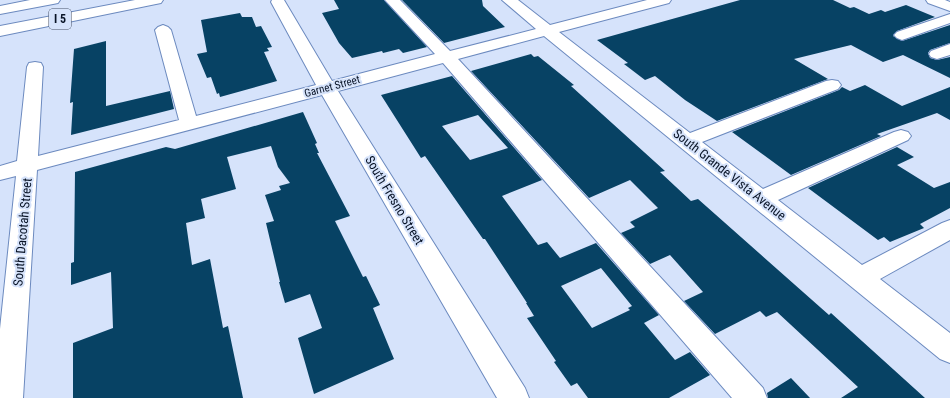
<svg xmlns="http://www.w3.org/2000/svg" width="950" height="398" font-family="'Roboto Condensed',sans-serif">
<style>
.building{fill:#074264;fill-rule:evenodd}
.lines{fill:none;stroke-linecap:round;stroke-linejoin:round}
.minor-casing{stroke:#6c8abf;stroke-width:2}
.highway-casing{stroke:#6c8abf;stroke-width:2}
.minor{fill:#fff;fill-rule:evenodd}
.highway{fill:#fff;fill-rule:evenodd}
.labels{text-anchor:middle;stroke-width:4;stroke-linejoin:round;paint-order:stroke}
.far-street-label{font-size:11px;fill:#081326;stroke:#d6e3fb}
.shield{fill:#d6e3fb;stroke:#465166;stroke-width:1}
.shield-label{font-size:12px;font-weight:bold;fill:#081326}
.street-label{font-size:13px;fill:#081326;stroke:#d6e3fb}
</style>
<rect width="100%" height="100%" fill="#d6e3fb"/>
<path class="building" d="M 334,0 L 384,0 L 427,47 L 403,53 L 399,49 L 383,53 L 382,51 L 352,58 L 339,43 L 322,13 L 339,9 Z
M 402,0 L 482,0 L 483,6 L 505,27 L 444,43 Z
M 740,0 L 833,0 L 850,8 L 854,7 L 869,14 L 881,10 L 885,12 L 906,5 L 935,17 L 897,31 L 893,36 L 902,41 L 950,25 L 950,43 L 930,50 L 928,53 L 930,58 L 937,60 L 950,57 L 950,78 L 903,55 L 883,62 L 851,45 L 794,59 L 828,79 L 717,121 L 685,100 L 655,76 L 645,80 L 624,64 L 628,63 L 597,40 Z
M 240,13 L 242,17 L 252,17 L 256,27 L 261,26 L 272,47 L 267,48 L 269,51 L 264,52 L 277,81 L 220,97 L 219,93 L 217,94 L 211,77 L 207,78 L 197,54 L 207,52 L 201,20 Z
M 106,41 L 106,106 L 170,91 L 174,109 L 71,135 L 73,102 L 70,103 L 74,49 Z
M 531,54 L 534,57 L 538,56 L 574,85 L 571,86 L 665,171 L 660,172 L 691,201 L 698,199 L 829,315 L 831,313 L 925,398 L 841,398 L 858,387 L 777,312 L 766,317 L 760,311 L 715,334 L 684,301 L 703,292 L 670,255 L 650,264 L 621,233 L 635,227 L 630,222 L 658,208 L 630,180 L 589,198 L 471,71 Z
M 452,76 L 542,180 L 502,196 L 538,245 L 547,242 L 560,258 L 596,243 L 659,315 L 644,323 L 675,360 L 690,352 L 710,375 L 669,398 L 588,398 L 577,383 L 571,386 L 554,362 L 556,361 L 527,318 L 534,316 L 526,303 L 527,303 L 485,239 L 483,239 L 425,156 L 421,158 L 381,95 ZM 478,115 L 508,148 L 470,160 L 442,126 ZM 601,268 L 632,306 L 628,308 L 630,310 L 592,328 L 561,286 Z
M 865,85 L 902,106 L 950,87 L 950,120 L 937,113 L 877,134 L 881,136 L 791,175 L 732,132 L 839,90 L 842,87 L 850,91 Z
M 303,112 L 317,143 L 315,144 L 319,153 L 317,153 L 350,216 L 335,221 L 363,277 L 366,276 L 380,305 L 373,308 L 394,359 L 314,394 L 298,338 L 322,328 L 310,294 L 285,303 L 279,282 L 280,282 L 266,223 L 274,221 L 265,195 L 281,190 L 279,186 L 290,183 L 278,167 L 271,146 L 227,157 L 236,189 L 201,199 L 205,218 L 186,223 L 192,265 L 210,259 L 223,328 L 228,326 L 243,398 L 73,398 L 73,343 L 113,328 L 111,272 L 71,285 L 71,263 L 74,262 L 75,172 L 166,147 L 175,149 Z
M 897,147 L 914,157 L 897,165 L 934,188 L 950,182 L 950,208 L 920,224 L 924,228 L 890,242 L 884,237 L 878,240 L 808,188 Z
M 791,378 L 810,398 L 768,398 L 767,393 Z"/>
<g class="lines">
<g class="minor-casing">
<path id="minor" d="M 272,0 L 284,0 L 332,81 L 435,54 L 385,0 L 400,0 L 450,51 L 536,29 L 502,0 L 518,0 L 550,25 L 647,0 L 671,0 L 669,3 L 559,32 L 690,133 L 826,81 L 832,80 L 838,81 L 841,85 L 838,89 L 702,142 L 763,189 L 894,132 L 901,130 L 908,132 L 911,136 L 908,140 L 778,200 L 862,265 L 942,223 L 950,220 L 950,240 L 880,279 L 950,333 L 950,363 L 940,359 L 544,36 L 458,59 L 763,388 L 767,398 L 732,398 L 443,63 L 338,91 L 525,388 L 529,398 L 497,398 L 322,95 L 37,170 L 23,398 L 0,398 L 0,329 L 16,176 L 0,180 L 0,166 L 17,161 L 27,67 L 29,63 L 35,62 L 41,63 L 43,67 L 38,156 L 179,120 L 155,30 L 158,27 L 163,25 L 168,27 L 171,30 L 196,116 L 316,85 L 271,2 Z
M 926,0 L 945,0 L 950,2 L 950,11 L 928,3 Z
M 950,14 L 950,23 L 902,40 L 897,38 L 894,35 L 897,32 Z
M 950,44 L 950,55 L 937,59 L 931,57 L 929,54 L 931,51 Z"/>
</g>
<g class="highway-casing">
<path id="highway" d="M 30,0 L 60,0 L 58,3 L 53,4 L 0,14 L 0,6 Z
M 135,0 L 163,0 L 161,3 L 156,4 L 0,36 L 0,26 Z"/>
</g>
<use href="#minor" class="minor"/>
<use href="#highway" class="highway"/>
</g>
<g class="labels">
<g class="far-street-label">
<text transform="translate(332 86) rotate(-15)" y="4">Garnet Street</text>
</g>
<rect class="shield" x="49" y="9" width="22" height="20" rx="3"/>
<g class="shield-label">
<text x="60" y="23">I 5</text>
</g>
<g class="street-label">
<text transform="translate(730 174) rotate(38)" y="5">South Grande Vista Avenue</text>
<text transform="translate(395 200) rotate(59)" y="5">South Fresno Street</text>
<text transform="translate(22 232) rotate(-85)" y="5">South Dacotah Street</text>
</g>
</g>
</svg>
